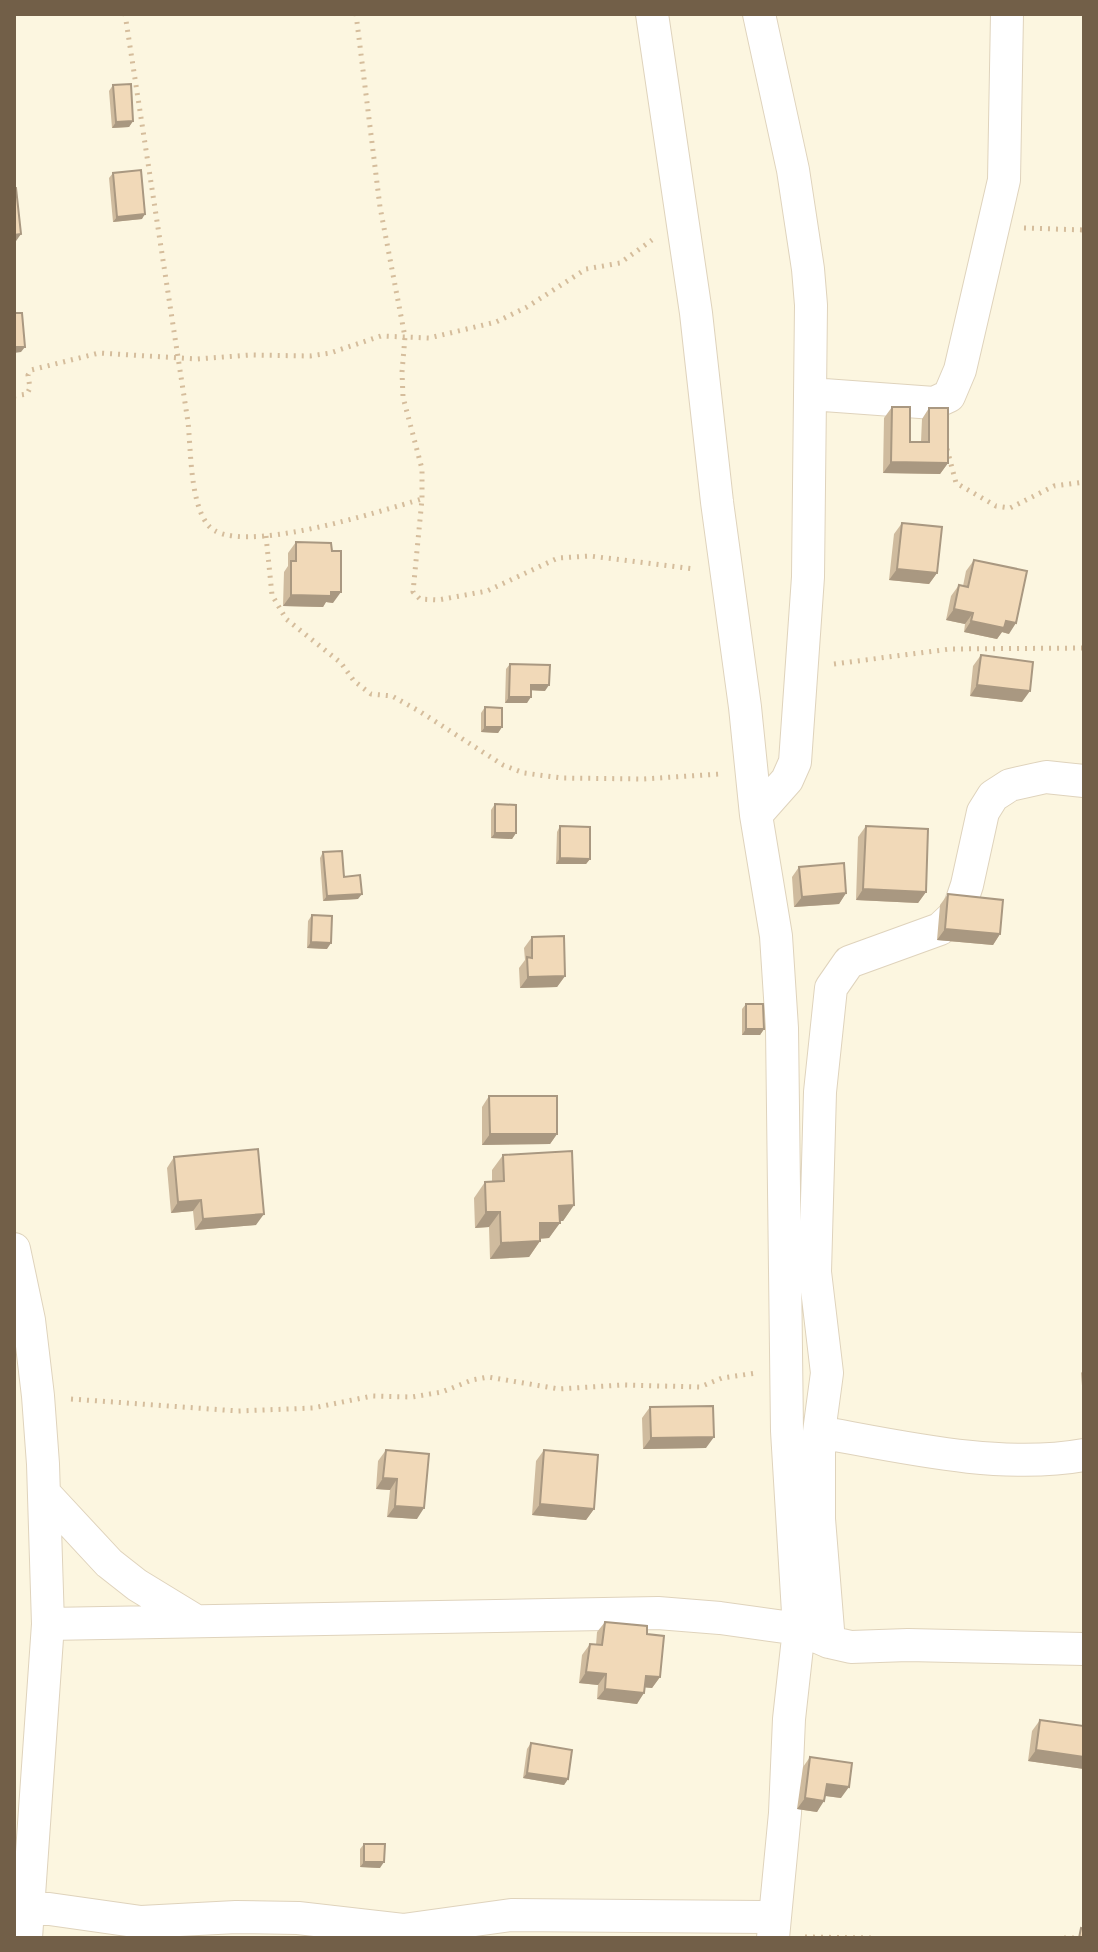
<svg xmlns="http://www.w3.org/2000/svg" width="1098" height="1952" font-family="Quicksand,sans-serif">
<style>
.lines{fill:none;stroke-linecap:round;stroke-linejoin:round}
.minor-casing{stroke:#dfd3bc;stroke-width:34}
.path{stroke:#d5bd9c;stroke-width:5;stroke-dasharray:2 6;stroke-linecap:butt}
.minor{stroke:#fff;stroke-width:32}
.wall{fill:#cfbb9e}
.shaded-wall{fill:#a99881}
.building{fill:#f1d9b8;stroke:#a99881;stroke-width:2}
</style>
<rect width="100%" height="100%" fill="#fcf6e0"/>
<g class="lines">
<g class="minor-casing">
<path id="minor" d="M 652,14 L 696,313 L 717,502 L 745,707 L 756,815 L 776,936 L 782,1028 L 787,1431 L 799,1629 L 789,1719 L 785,1813 L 773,1938
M 810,394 L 934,403 L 949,396 L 960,370 L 1004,180 L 1007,14
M 756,815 L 787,780 L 795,762 L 808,577 L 811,305 L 808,269 L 793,170 L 759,14
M 14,1249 L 29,1320 L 38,1396 L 43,1464 L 48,1624 L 26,1938
M 819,1432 C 902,1447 1001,1470 1084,1455
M 44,1493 L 109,1563 L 137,1585 L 196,1621
M 48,1624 L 658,1613 L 720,1618 L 799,1629 L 829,1642 L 851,1647 L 908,1645 L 1084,1649
M 829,1642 L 819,1519 L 819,1432 L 827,1373 L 815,1272 L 820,1092 L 831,988 L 849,962 L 940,929 L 958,912 L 967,885 L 983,812 L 993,796 L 1010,785 L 1046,777 L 1084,781
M 28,1906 L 141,1922 L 236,1917 L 298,1918 L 403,1930 L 511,1915 L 774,1917"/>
</g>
<path class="path" d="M 125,14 L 188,422 C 191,450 190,503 208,525 C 235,559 383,510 422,499
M 356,14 L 380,207 L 405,337 L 402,372 L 403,397 L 422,469 L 422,499 L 413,592 L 420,599 L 438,600 L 487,591 L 558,558 L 590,556 L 694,569
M 1024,228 L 1084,230
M 14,396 L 27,394 L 30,388 L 28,375 L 31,370 L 99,353 L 197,359 L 250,355 L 310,356 L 330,353 L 381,336 L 429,338 L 496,322 L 527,307 L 586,269 L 620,263 L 652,240
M 947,449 L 956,483 L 996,506 L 1010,508 L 1054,486 L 1084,482
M 266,536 L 272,595 L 286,619 L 341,663 L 354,681 L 371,694 L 392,696 L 419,711 L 503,765 L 524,773 L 562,778 L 643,779 L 720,774
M 834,664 L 950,649 L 1084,648
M 71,1399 L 238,1411 L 313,1408 L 372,1396 L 412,1397 L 442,1392 L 472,1380 L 488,1377 L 559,1389 L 623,1385 L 700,1387 L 722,1378 L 756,1373
M 805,1937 L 872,1938
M 1064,1938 L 1084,1938"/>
<use href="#minor" class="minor"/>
</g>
<path class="wall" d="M 113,85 L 133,121 L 129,127 L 112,128 L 109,91 Z
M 113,173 L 142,219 L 113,222 L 109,178 Z
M 892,407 L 910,442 L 921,442 L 922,419 L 929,408 L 948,463 L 940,474 L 883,473 L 884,418 Z
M 902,523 L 937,573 L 929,584 L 889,580 L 894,534 Z
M 296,542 L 333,603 L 326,602 L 323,607 L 283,606 L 284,572 L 288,566 L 288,553 Z
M 974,560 L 1009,634 L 1002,632 L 997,639 L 964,632 L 965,624 L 946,620 L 951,596 L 959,585 L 963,586 L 966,571 Z
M 981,655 L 1022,702 L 970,696 L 973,666 Z
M 510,664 L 545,691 L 531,690 L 527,703 L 505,703 L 506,669 Z
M 485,707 L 502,727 L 498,733 L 481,732 L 481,713 Z
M 495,804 L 516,833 L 512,839 L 491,838 L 491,810 Z
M 560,826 L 590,859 L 586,864 L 556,864 L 557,832 Z
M 866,826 L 926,892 L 918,903 L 856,900 L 858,837 Z
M 323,852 L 358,899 L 323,901 L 320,858 Z
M 799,867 L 846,893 L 839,904 L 794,907 L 792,877 Z
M 948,894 L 1000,934 L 993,945 L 937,940 L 940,905 Z
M 312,915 L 327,949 L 307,948 L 308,921 Z
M 532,937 L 565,976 L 557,987 L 520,988 L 519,968 L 525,960 L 524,948 Z
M 746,1004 L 764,1029 L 760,1035 L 742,1035 L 742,1009 Z
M 489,1096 L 557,1134 L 550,1144 L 482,1145 L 482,1107 Z
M 503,1155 L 574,1205 L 563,1221 L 560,1221 L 549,1238 L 540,1239 L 540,1241 L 529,1257 L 490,1259 L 489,1227 L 475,1228 L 474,1198 L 485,1182 L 492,1182 L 492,1170 Z
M 174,1157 L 256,1225 L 195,1230 L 193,1211 L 171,1213 L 167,1168 Z
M 1084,1369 L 1084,1411 L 1081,1373 Z
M 650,1407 L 706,1448 L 643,1449 L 642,1418 Z
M 386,1450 L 417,1519 L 387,1517 L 390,1490 L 376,1489 L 378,1461 Z
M 544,1450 L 594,1509 L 586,1520 L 532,1515 L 536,1461 Z
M 605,1622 L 647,1634 L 660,1677 L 652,1688 L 645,1687 L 637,1704 L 597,1699 L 598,1685 L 579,1683 L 582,1655 L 590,1644 L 596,1645 L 597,1632 Z
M 1040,1720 L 1084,1726 L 1084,1769 L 1028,1761 L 1032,1731 Z
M 531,1743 L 568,1779 L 564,1785 L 523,1778 L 527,1749 Z
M 810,1757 L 841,1798 L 825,1796 L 817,1812 L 797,1809 L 803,1767 Z
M 364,1844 L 380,1868 L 360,1867 L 360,1849 Z"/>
<path class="shaded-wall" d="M 133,121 L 129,127 L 112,128 L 116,122 Z
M 145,214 L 142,219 L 113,222 L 117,217 Z
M 21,234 L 14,244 L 14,235 Z
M 14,347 L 25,347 L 21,352 L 14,353 Z
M 891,462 L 948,463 L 940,474 L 883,473 Z
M 897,569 L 937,573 L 929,584 L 889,580 Z
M 331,592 L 341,592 L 333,603 L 326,602 L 323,607 L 283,606 L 291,595 Z
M 954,609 L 973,613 L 965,624 L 946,620 Z
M 971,621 L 1006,621 L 1016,623 L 1009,634 L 1002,632 L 997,639 L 964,632 Z
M 531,685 L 549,685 L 545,691 L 527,690 Z
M 977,685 L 1030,691 L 1022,702 L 970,696 Z
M 509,697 L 531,697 L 527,703 L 505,703 Z
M 485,727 L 502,727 L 498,733 L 481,732 Z
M 495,833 L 516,833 L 512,839 L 491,838 Z
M 560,858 L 590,859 L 586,864 L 556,864 Z
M 863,889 L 926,892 L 918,903 L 856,900 Z
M 846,893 L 839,904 L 794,907 L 802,897 Z
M 362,894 L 358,899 L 323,901 L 327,896 Z
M 945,929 L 1000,934 L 993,945 L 937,940 Z
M 311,942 L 331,943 L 327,949 L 307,948 Z
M 565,976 L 557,987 L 520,988 L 528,977 Z
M 746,1029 L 764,1029 L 760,1035 L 742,1035 Z
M 490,1134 L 557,1134 L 550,1144 L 482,1145 Z
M 201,1200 L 193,1211 L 171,1213 L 178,1202 Z
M 574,1205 L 563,1221 L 548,1221 L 559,1206 Z
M 486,1212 L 500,1212 L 489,1227 L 475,1228 Z
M 264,1214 L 256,1225 L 195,1230 L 203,1219 Z
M 540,1223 L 560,1223 L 549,1238 L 528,1239 Z
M 540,1241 L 529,1257 L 490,1259 L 501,1243 Z
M 714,1437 L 706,1448 L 643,1449 L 651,1438 Z
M 383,1478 L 397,1479 L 390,1490 L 376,1489 Z
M 540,1504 L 594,1509 L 586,1520 L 532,1515 Z
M 395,1506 L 424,1508 L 417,1519 L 387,1517 Z
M 586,1672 L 606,1674 L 598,1685 L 579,1683 Z
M 646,1676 L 660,1677 L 652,1688 L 639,1687 Z
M 605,1689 L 644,1693 L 637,1704 L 597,1699 Z
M 1036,1750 L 1084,1757 L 1084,1769 L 1028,1761 Z
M 527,1773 L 568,1779 L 564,1785 L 523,1778 Z
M 827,1784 L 849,1787 L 841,1798 L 819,1795 Z
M 805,1798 L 824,1801 L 817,1812 L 797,1809 Z
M 364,1862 L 384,1862 L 380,1868 L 360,1867 Z"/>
<path class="building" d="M 131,84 L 133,121 L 116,122 L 113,85 Z
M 141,170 L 145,214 L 117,217 L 113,173 Z
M 14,188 L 16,188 L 21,234 L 14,235 Z
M 14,313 L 22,313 L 25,347 L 14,347 Z
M 892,407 L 910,407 L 910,442 L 929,442 L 929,408 L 948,408 L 948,463 L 891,462 Z
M 902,523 L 942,527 L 937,573 L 897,569 Z
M 296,542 L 331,543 L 332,551 L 341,551 L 341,592 L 331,592 L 331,596 L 291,595 L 291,561 L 296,561 Z
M 974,560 L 1027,571 L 1016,623 L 1006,621 L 1004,628 L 971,621 L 973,613 L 954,609 L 959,585 L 968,587 Z
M 981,655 L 1033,662 L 1030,691 L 977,685 Z
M 510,664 L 550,665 L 549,685 L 531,685 L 531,697 L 509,697 Z
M 485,707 L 502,708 L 502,727 L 485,727 Z
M 495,804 L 516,805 L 516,833 L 495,833 Z
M 560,826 L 590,827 L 590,859 L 560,858 Z
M 866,826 L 928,829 L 926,892 L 863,889 Z
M 342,851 L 344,877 L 360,875 L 362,894 L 327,896 L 323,852 Z
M 844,863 L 846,893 L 802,897 L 799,867 Z
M 948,894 L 1003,900 L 1000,934 L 945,929 Z
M 312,915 L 332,916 L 331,943 L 311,942 Z
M 564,936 L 565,976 L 528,977 L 527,957 L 532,958 L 532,937 Z
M 746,1004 L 763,1004 L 764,1029 L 746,1029 Z
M 489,1096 L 557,1096 L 557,1134 L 490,1134 Z
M 258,1149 L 264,1214 L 203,1219 L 201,1200 L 178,1202 L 174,1157 Z
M 572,1151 L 574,1205 L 559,1206 L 560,1223 L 540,1223 L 540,1241 L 501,1243 L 500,1212 L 486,1212 L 485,1182 L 504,1181 L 503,1155 Z
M 713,1406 L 714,1437 L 651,1438 L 650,1407 Z
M 386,1450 L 429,1454 L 424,1508 L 395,1506 L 397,1479 L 383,1478 Z
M 544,1450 L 598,1455 L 594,1509 L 540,1504 Z
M 605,1622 L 647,1626 L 647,1634 L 664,1636 L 660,1677 L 646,1676 L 644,1693 L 605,1689 L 606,1674 L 586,1672 L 590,1644 L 602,1645 Z
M 1040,1720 L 1084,1726 L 1084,1757 L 1036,1750 Z
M 531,1743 L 572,1750 L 568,1779 L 527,1773 Z
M 810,1757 L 852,1763 L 849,1787 L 827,1784 L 824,1801 L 805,1798 Z
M 364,1844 L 385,1844 L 384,1862 L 364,1862 Z
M 1081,1928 L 1084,1929 L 1084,1938 L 1079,1938 Z"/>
<rect width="1098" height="1952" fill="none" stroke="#725f48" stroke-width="32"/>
</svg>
